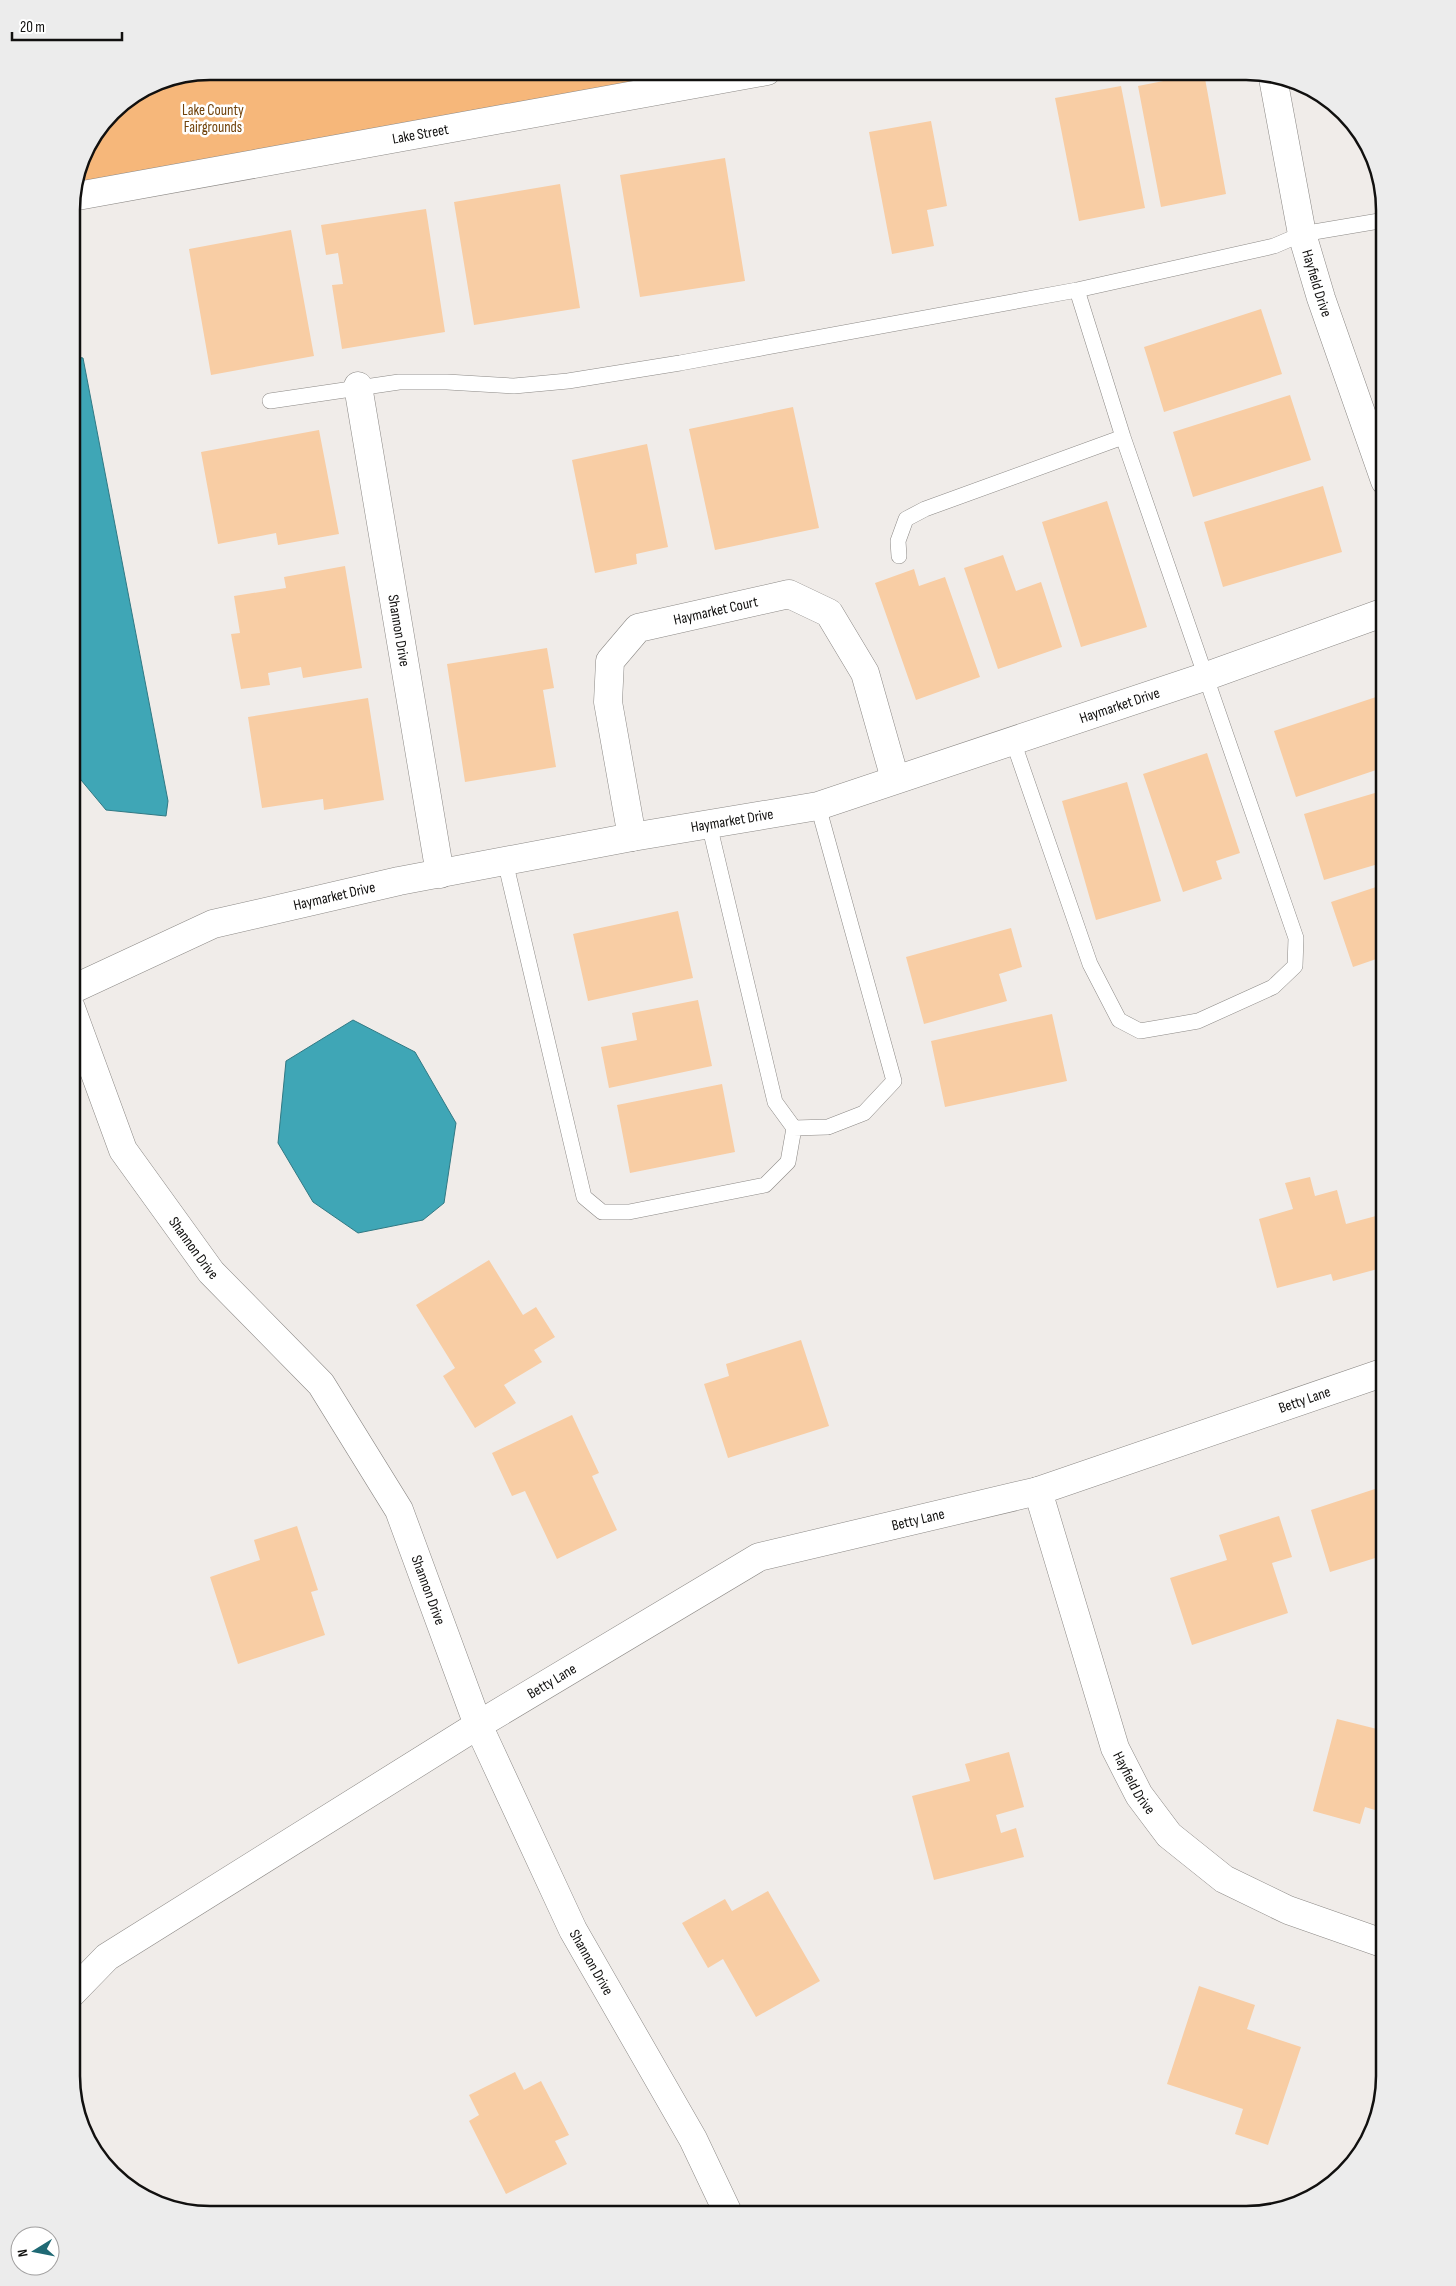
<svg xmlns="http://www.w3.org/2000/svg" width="1456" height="2286" font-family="'Sofia Sans Condensed',sans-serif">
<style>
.green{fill:#f6b77a}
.water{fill:#3fa6b6;stroke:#317984}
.building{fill:#f8cda4}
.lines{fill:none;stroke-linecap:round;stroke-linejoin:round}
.lane-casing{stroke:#8c8986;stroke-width:16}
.street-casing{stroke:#8c8986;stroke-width:29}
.lane{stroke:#fff;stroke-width:15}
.street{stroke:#fff;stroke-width:28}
.labels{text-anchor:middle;stroke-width:5;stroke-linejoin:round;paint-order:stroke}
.park-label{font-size:15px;fill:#70420b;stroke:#fff}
.street-label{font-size:15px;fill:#11100f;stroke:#fff}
.rim{fill:none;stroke:#11100f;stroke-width:2.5}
</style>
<rect width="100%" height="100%" fill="#f0ece9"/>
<path class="green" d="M 210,71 L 756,71 L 74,192 L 82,156 L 112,112 L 157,82 Z"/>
<path class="water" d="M 72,356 L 83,358 L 168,801 L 166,816 L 106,810 L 71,768 Z
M 353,1020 L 415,1052 L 456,1123 L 444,1203 L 423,1220 L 358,1233 L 313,1202 L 278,1143 L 286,1061 Z"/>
<path class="building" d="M 1204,73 L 1226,194 L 1161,207 L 1138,86 Z
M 1121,86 L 1145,208 L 1079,221 L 1055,98 Z
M 931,121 L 947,206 L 927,210 L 934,246 L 892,254 L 869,132 Z
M 725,158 L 745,281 L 640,297 L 620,175 Z
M 560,184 L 580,308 L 474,325 L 454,202 Z
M 426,209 L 445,332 L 342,349 L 332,285 L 343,284 L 338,253 L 326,255 L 321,225 Z
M 291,230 L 314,356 L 211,375 L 189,249 Z
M 1261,309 L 1282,374 L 1164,412 L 1144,347 Z
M 1290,395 L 1311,460 L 1193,497 L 1173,432 Z
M 793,407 L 819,528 L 715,550 L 689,429 Z
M 319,430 L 339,534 L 278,545 L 276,533 L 218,544 L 201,452 Z
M 647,444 L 668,547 L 636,554 L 637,564 L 595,573 L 572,460 Z
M 1323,486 L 1342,552 L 1223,587 L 1204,522 Z
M 1107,501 L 1147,627 L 1081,647 L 1042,522 Z
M 1003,555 L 1016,591 L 1041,582 L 1062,647 L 998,669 L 964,568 Z
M 345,566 L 362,668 L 303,678 L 301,667 L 268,673 L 270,685 L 241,689 L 231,634 L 240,633 L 234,596 L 286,588 L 284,577 Z
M 914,569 L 919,586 L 945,577 L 980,677 L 916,700 L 875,583 Z
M 547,648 L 554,688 L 543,690 L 556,767 L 465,782 L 447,664 Z
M 1385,694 L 1385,767 L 1296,797 L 1274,731 Z
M 368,698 L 384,800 L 324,810 L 323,799 L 262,808 L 248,717 Z
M 1207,753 L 1240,853 L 1216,861 L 1222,879 L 1183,892 L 1143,774 Z
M 1127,782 L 1161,901 L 1096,920 L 1062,801 Z
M 1385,790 L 1385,862 L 1324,880 L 1304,814 Z
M 1385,884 L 1385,956 L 1353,967 L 1331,902 Z
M 678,911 L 693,978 L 588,1001 L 573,934 Z
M 1011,928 L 1022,967 L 999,974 L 1007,1001 L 924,1024 L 906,957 Z
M 698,1000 L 712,1066 L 609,1088 L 601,1047 L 637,1040 L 632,1013 Z
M 1052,1014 L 1067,1081 L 945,1107 L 931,1041 Z
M 722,1084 L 735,1152 L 630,1173 L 617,1105 Z
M 1310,1177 L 1315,1196 L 1337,1190 L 1346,1224 L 1376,1216 L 1385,1247 L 1385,1267 L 1333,1281 L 1331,1274 L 1277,1288 L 1259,1219 L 1293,1209 L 1285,1183 Z
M 489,1260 L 523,1315 L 536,1307 L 555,1337 L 534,1350 L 542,1362 L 504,1385 L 516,1403 L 475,1428 L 443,1376 L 455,1368 L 416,1305 Z
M 801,1340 L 829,1426 L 728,1458 L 704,1384 L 729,1376 L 726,1364 Z
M 572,1415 L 599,1473 L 592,1476 L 617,1530 L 557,1559 L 525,1491 L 512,1496 L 492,1453 Z
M 1385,1475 L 1385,1555 L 1330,1572 L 1311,1510 L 1381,1487 L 1378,1477 Z
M 1279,1516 L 1292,1557 L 1272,1563 L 1288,1613 L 1192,1645 L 1170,1578 L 1227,1560 L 1219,1535 Z
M 297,1526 L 318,1590 L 311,1592 L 325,1635 L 238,1664 L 210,1577 L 260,1560 L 254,1540 Z
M 1337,1719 L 1385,1731 L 1385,1813 L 1365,1807 L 1360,1824 L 1313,1811 Z
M 1009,1752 L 1024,1807 L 996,1815 L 1001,1833 L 1016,1828 L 1024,1857 L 934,1880 L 912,1796 L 970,1781 L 965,1764 Z
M 768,1891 L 820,1981 L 756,2017 L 723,1959 L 708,1968 L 682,1923 L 725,1899 L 732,1911 Z
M 1199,1986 L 1255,2005 L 1247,2029 L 1301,2047 L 1268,2145 L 1235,2134 L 1243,2109 L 1167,2084 Z
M 515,2072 L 524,2090 L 541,2081 L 569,2135 L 555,2141 L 567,2164 L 506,2194 L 469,2121 L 479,2115 L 469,2095 Z"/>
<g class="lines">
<g class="lane-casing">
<path id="lane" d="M 270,401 L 399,382 L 447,382 L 514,386 L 568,381 L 680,363 L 1077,290 L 1274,246 L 1302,234 L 1385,220
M 899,556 L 898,541 L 906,519 L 925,509 L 1123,437
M 1013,741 L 1090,964 L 1119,1020 L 1140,1031 L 1198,1021 L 1273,987 L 1295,966 L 1296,938 L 1123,437 L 1077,290
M 709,824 L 775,1102 L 794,1128 L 828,1127 L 864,1113 L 894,1081 L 818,806
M 505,861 L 584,1197 L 602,1212 L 629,1212 L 765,1185 L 788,1162 L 794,1128"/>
</g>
<g class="street-casing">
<g id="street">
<path id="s1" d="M 1273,78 L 1302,234 L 1321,298 L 1385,481"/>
<path id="s2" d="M 72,197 L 767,71"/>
<path id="s3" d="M 358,386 L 440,874"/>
<path id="s4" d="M 632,837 L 608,702 L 610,661 L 638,628 L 789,594 L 829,613 L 865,673 L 895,779"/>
<path id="s5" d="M 71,990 L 213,924 L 399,881 L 632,837 L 818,806 L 1207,676 L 1385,612"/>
<path id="s6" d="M 71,1008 L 123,1150 L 211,1272 L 321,1384 L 399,1510 L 478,1725 L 573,1930 L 693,2139 L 729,2215"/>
<path id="s7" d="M 1038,1491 L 1115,1748 L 1139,1795 L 1169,1835 L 1224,1879 L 1288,1910 L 1385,1944"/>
<path id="s8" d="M 71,1994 L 107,1957 L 478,1725 L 759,1557 L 1038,1491 L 1385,1372"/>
</g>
</g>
<use href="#lane" class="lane"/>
<use href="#street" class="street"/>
</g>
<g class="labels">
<g class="park-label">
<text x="213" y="115">Lake County<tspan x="213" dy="17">Fairgrounds</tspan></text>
</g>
<g class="street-label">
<text dy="5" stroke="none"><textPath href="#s2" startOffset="354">Lake Street</textPath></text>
<text dy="5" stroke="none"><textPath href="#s1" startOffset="210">Hayfield Drive</textPath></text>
<text dy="5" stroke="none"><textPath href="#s4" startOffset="301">Haymarket Court</textPath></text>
<text dy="5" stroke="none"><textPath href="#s3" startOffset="248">Shannon Drive</textPath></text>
<text dy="5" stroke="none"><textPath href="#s5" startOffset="1091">Haymarket Drive</textPath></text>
<text dy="5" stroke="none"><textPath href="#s5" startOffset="686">Haymarket Drive</textPath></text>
<text dy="5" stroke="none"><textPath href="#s5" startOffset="281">Haymarket Drive</textPath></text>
<text dy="5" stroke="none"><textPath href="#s6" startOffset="272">Shannon Drive</textPath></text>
<text dy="5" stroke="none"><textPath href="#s8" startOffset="1385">Betty Lane</textPath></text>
<text dy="5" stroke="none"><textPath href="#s8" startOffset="980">Betty Lane</textPath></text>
<text dy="5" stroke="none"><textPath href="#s6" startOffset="692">Shannon Drive</textPath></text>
<text dy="5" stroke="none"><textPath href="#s8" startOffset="575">Betty Lane</textPath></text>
<text dy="5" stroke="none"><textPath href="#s7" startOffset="308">Hayfield Drive</textPath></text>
<text dy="5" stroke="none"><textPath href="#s6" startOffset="1099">Shannon Drive</textPath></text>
</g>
</g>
<path d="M0 0H1456V2286H0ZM210 80H1246A130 130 0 0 1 1376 210V2076A130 130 0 0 1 1246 2206H210A130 130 0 0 1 80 2076V210A130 130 0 0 1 210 80Z" fill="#ececec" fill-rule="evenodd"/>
<path class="rim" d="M210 80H1246A130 130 0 0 1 1376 210V2076A130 130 0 0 1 1246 2206H210A130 130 0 0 1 80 2076V210A130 130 0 0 1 210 80Z"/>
<g transform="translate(35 2251) rotate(260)"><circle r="24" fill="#ffffff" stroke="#a09f9f"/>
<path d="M0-4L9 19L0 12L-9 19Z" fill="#1f6974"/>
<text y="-8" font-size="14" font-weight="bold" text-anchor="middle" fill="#11100f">N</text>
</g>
<path d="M12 32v8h110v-8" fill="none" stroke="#11100f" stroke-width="2.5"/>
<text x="20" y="32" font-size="15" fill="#11100f" stroke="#ffffff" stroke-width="4" paint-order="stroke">20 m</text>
</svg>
